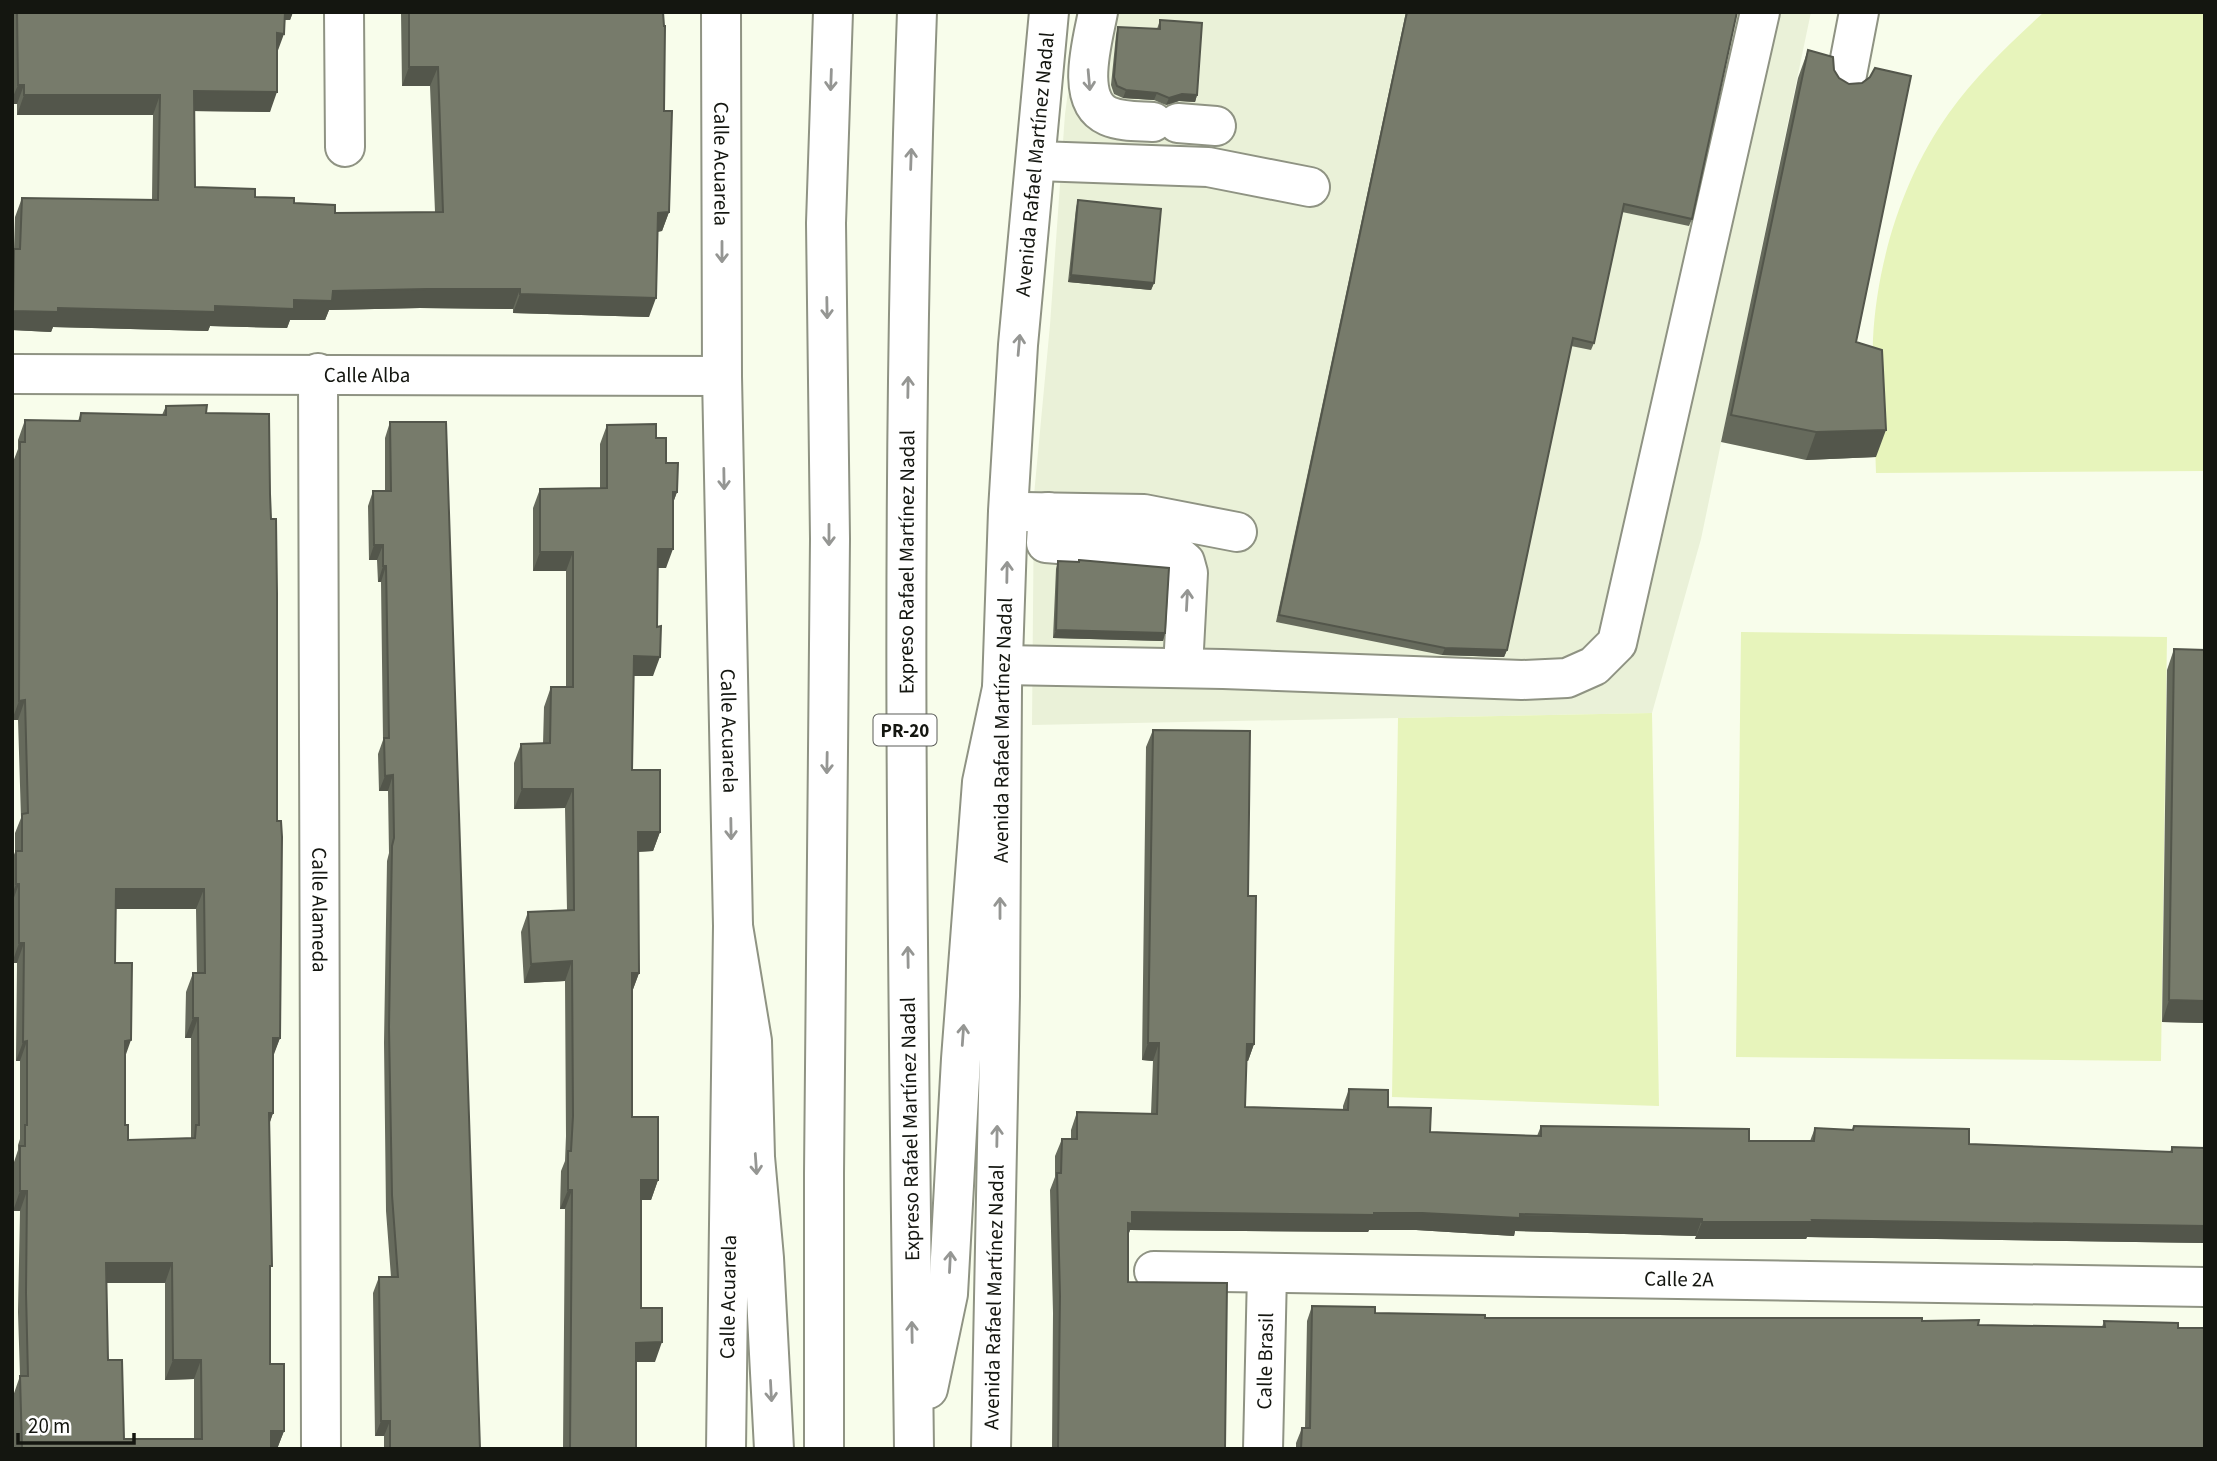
<svg xmlns="http://www.w3.org/2000/svg" width="2217" height="1461" font-family="'Source Sans 3',sans-serif">
<style>
.built{fill:#eaf1d8}
.green{fill:#e7f4bb}
.lines{fill:none;stroke-linecap:round;stroke-linejoin:round}
.minor-casing{stroke:#8f9383;stroke-width:42}
.highway-casing{stroke:#8f9383;stroke-width:42}
.minor{stroke:#fff;stroke-width:38}
.highway{stroke:#fff;stroke-width:38}
.wall{fill:#666a5c;fill-rule:evenodd}
.shaded-wall{fill:#53564b}
.building{fill:#777b6b;stroke:#53564b;stroke-width:2;fill-rule:evenodd}
.oneway{stroke:#959693}
.labels{text-anchor:middle;stroke-width:5;stroke-linejoin:round;paint-order:stroke}
.shield{fill:#fff;stroke:#5a5c58;stroke-width:2}
.shield-label{font-size:19px;font-weight:bold;fill:#141610}
.street-label{font-size:21px;fill:#141610;stroke:#fff}
</style>
<rect width="100%" height="100%" fill="#f8fdeb"/>
<path class="built" d="M 1079,12 L 1811,12 L 1701,539 L 1652,713 L 1032,725 L 1034,495 L 1050,325 L 1065,114 Z"/>
<path class="green" d="M 2044,12 L 2205,12 L 2205,471 L 1876,473 C 1875,428 1871,383 1873,339 C 1877,261 1903,177 1949,113 C 1976,75 2010,43 2044,12 Z
M 1741,632 L 2167,637 L 2161,1061 L 1736,1057 Z
M 1652,713 L 1659,1106 L 1392,1097 L 1398,718 Z"/>
<g class="lines">
<g class="minor-casing">
<g id="minor">
<path d="M 344,12 L 345,147"/>
<path id="s1" d="M 721,12 L 722,376 L 733,926 L 726,1449"/>
<path d="M 1098,12 C 1093,40 1074,101 1108,116 C 1122,122 1139,121 1153,122"/>
<path d="M 1844,90 L 1859,12"/>
<path d="M 1178,123 L 1216,126"/>
<path d="M 1037,161 L 1208,167 L 1310,187"/>
<path id="s2" d="M 318,373 L 321,1449"/>
<path id="s3" d="M 12,374 L 722,376"/>
<path d="M 1024,512 L 1144,514 L 1237,532"/>
<path d="M 1048,512 L 1046,543 L 1159,552 L 1178,556 L 1185,562 L 1188,573 L 1183,668"/>
<path d="M 1003,665 L 1223,669 L 1522,680 L 1567,678 L 1594,666 L 1617,643 L 1760,12"/>
<path id="s4" d="M 1154,1271 L 2205,1287"/>
<path id="s5" d="M 991,1449 L 1000,996 L 1002,688 L 1008,511 L 1018,345 L 1049,12"/>
<path id="s6" d="M 1263,1449 L 1267,1273"/>
</g>
</g>
<g class="highway-casing">
<g id="highway">
<path d="M 733,926 L 752,1041 L 755,1157 L 764,1258 L 774,1449"/>
<path d="M 928,1389 L 948,1294 L 961,1059 L 982,782 L 1002,688"/>
<path d="M 824,1449 L 824,1174 L 830,539 L 826,223 L 833,12"/>
<path id="s7" d="M 914,1449 C 908,970 899,491 917,12"/>
</g>
</g>
<use href="#minor" class="minor"/>
<use href="#highway" class="highway"/>
</g>
<path class="wall" d="M 14,12 L 293,12 L 290,20 L 285,20 L 277,53 L 270,112 L 195,111 L 195,187 L 294,203 L 335,213 L 435,212 L 430,86 L 402,86 L 401,12 L 663,12 L 664,111 L 669,212 L 662,231 L 658,232 L 649,317 L 513,313 L 513,309 L 420,308 L 329,310 L 325,320 L 290,320 L 287,328 L 210,326 L 208,331 L 53,327 L 51,332 L 12,330 L 12,253 L 14,249 L 15,217 L 22,198 L 152,200 L 153,115 L 17,115 L 17,104 L 12,104 L 12,23 L 14,17 Z
M 1406,12 L 1737,12 L 1692,219 L 1689,226 L 1622,212 L 1594,343 L 1591,350 L 1571,346 L 1507,650 L 1504,657 L 1442,655 L 1276,622 Z
M 1160,20 L 1197,95 L 1195,102 L 1179,101 L 1166,105 L 1154,100 L 1123,98 L 1114,94 L 1111,85 L 1116,35 L 1118,27 L 1157,29 Z
M 1808,50 L 1834,70 L 1856,342 L 1876,457 L 1806,460 L 1721,442 L 1798,78 Z
M 1078,200 L 1154,283 L 1151,290 L 1068,282 L 1076,208 Z
M 166,406 L 206,413 L 270,494 L 277,821 L 280,1038 L 273,1055 L 273,1113 L 269,1125 L 270,1364 L 284,1431 L 277,1449 L 14,1449 L 13,1396 L 20,1376 L 18,1312 L 20,1211 L 13,1211 L 13,1165 L 18,1150 L 18,1145 L 20,1139 L 20,1061 L 16,1061 L 17,963 L 12,963 L 12,860 L 15,852 L 15,833 L 21,818 L 18,720 L 12,720 L 13,462 L 18,449 L 18,440 L 25,420 L 78,421 L 81,413 L 162,415 ZM 115,909 L 196,909 L 197,973 L 193,973 L 186,992 L 185,1038 L 191,1038 L 191,1138 L 128,1140 L 125,1125 L 125,1057 L 115,963 ZM 106,1283 L 165,1283 L 165,1380 L 194,1379 L 194,1439 L 124,1439 L 108,1360 Z
M 390,422 L 480,1449 L 384,1449 L 384,1436 L 375,1436 L 373,1293 L 379,1277 L 391,1277 L 386,1211 L 384,1043 L 387,861 L 389,853 L 388,791 L 379,791 L 378,754 L 383,740 L 381,582 L 378,582 L 377,560 L 369,560 L 368,506 L 373,491 L 385,491 L 385,438 Z
M 607,425 L 656,438 L 677,492 L 673,503 L 666,568 L 658,568 L 653,676 L 634,676 L 632,770 L 660,832 L 653,851 L 638,852 L 639,973 L 632,992 L 632,1117 L 658,1180 L 651,1200 L 641,1200 L 641,1308 L 655,1362 L 636,1362 L 636,1449 L 563,1449 L 565,1209 L 560,1209 L 561,1171 L 565,1161 L 566,1136 L 565,981 L 524,983 L 521,932 L 528,912 L 567,910 L 565,808 L 514,809 L 514,763 L 521,744 L 543,744 L 544,707 L 551,687 L 566,687 L 566,571 L 533,571 L 533,508 L 540,489 L 600,488 L 600,444 Z
M 1079,560 L 1165,633 L 1163,641 L 1053,638 L 1056,569 L 1058,561 L 1078,562 Z
M 2174,649 L 2205,1023 L 2162,1022 L 2167,670 Z
M 1153,730 L 1248,896 L 1254,1044 L 1248,1061 L 1246,1061 L 1245,1107 L 1343,1110 L 1343,1106 L 1349,1089 L 1388,1107 L 1430,1132 L 1537,1136 L 1541,1126 L 1749,1141 L 1810,1141 L 1815,1128 L 1852,1130 L 1854,1126 L 1969,1144 L 2170,1152 L 2172,1147 L 2205,1148 L 2205,1243 L 1807,1237 L 1806,1239 L 1695,1239 L 1696,1236 L 1515,1231 L 1514,1236 L 1416,1230 L 1369,1230 L 1368,1232 L 1130,1230 L 1128,1236 L 1128,1282 L 1225,1449 L 1052,1449 L 1053,1313 L 1050,1190 L 1055,1177 L 1055,1156 L 1062,1139 L 1071,1139 L 1071,1130 L 1077,1112 L 1151,1114 L 1153,1061 L 1142,1060 L 1146,747 Z
M 1312,1306 L 1375,1313 L 1485,1318 L 1922,1321 L 1978,1325 L 2102,1327 L 2104,1321 L 2178,1328 L 2205,1449 L 1296,1449 L 1296,1443 L 1302,1428 L 1305,1428 L 1307,1321 Z"/>
<path class="shaded-wall" d="M 281,12 L 293,12 L 290,20 L 278,20 Z
M 277,33 L 284,34 L 277,53 Z
M 409,67 L 438,67 L 430,86 L 402,86 Z
M 18,85 L 24,85 L 17,104 L 12,104 L 12,99 Z
M 1126,90 L 1157,93 L 1154,100 L 1123,98 Z
M 194,91 L 277,92 L 270,112 L 187,111 Z
M 1182,94 L 1197,95 L 1195,102 L 1179,101 L 1166,105 L 1169,98 Z
M 24,95 L 160,95 L 153,115 L 17,115 Z
M 669,212 L 662,231 L 651,232 L 658,213 Z
M 1071,275 L 1154,283 L 1151,290 L 1068,282 Z
M 427,289 L 520,289 L 513,309 L 420,308 L 329,310 L 325,320 L 290,320 L 287,328 L 210,326 L 208,331 L 53,327 L 51,332 L 12,330 L 13,311 L 58,308 L 215,306 L 294,300 L 333,291 Z
M 520,294 L 656,298 L 649,317 L 513,313 Z
M 1886,430 L 1876,457 L 1806,460 L 1816,432 Z
M 673,492 L 677,492 L 670,511 Z
M 374,545 L 383,545 L 377,560 L 369,560 Z
M 658,549 L 673,549 L 666,568 L 651,568 Z
M 540,552 L 573,552 L 566,571 L 533,571 Z
M 383,566 L 386,566 L 381,582 L 378,582 Z
M 1056,630 L 1165,633 L 1163,641 L 1053,638 Z
M 1445,648 L 1507,650 L 1504,657 L 1442,655 Z
M 634,656 L 660,657 L 653,676 L 627,676 Z
M 25,700 L 18,720 L 12,720 L 19,701 Z
M 393,775 L 388,791 L 379,791 L 385,776 Z
M 522,789 L 573,789 L 565,808 L 514,809 Z
M 638,832 L 660,832 L 653,851 L 631,852 Z
M 16,884 L 19,884 L 12,903 L 12,895 Z
M 116,889 L 204,889 L 196,909 L 108,909 Z
M 19,943 L 24,943 L 17,963 L 12,963 Z
M 572,961 L 565,981 L 524,983 L 531,964 Z
M 632,973 L 639,973 L 632,992 Z
M 2169,1000 L 2205,1001 L 2205,1023 L 2162,1022 Z
M 193,1018 L 198,1018 L 191,1038 L 185,1038 Z
M 273,1038 L 280,1038 L 273,1057 Z
M 131,1040 L 124,1060 L 125,1041 Z
M 27,1041 L 20,1061 L 16,1061 L 23,1042 Z
M 1148,1043 L 1159,1043 L 1153,1061 L 1142,1060 Z
M 1247,1044 L 1254,1044 L 1248,1061 L 1240,1061 Z
M 269,1113 L 273,1113 L 266,1133 Z
M 641,1180 L 658,1180 L 651,1200 L 634,1200 Z
M 568,1190 L 572,1190 L 565,1209 L 560,1209 Z
M 20,1191 L 27,1191 L 20,1211 L 13,1211 Z
M 1132,1212 L 1422,1213 L 1702,1219 L 1696,1236 L 1515,1231 L 1514,1236 L 1416,1230 L 1369,1230 L 1368,1232 L 1130,1230 L 1126,1241 L 1121,1241 Z
M 1812,1220 L 2205,1226 L 2205,1243 L 1807,1237 L 1806,1239 L 1695,1239 L 1702,1222 Z
M 106,1263 L 172,1263 L 165,1283 L 99,1283 Z
M 662,1342 L 655,1362 L 629,1362 L 636,1343 Z
M 173,1360 L 201,1360 L 194,1379 L 165,1380 Z
M 381,1421 L 390,1421 L 384,1436 L 375,1436 Z
M 271,1431 L 284,1431 L 277,1449 L 264,1449 Z"/>
<path class="building" d="M 17,12 L 285,12 L 284,34 L 277,33 L 277,92 L 194,91 L 195,187 L 255,189 L 255,197 L 294,198 L 294,203 L 335,205 L 335,213 L 443,212 L 438,67 L 409,67 L 409,12 L 663,12 L 664,26 L 665,26 L 664,111 L 672,111 L 669,212 L 658,213 L 656,298 L 520,294 L 520,289 L 427,289 L 333,291 L 332,301 L 294,300 L 294,309 L 215,306 L 215,312 L 58,308 L 58,312 L 13,311 L 14,249 L 20,249 L 22,198 L 158,200 L 160,95 L 24,95 L 24,85 L 18,85 Z
M 1407,12 L 1737,12 L 1692,219 L 1624,204 L 1594,343 L 1573,338 L 1507,650 L 1445,648 L 1279,615 Z
M 1160,20 L 1202,23 L 1197,95 L 1182,94 L 1169,98 L 1157,93 L 1126,90 L 1117,86 L 1114,77 L 1118,27 L 1160,29 Z
M 1808,50 L 1833,57 L 1834,70 L 1839,78 L 1849,84 L 1862,83 L 1870,77 L 1875,68 L 1911,76 L 1856,342 L 1882,350 L 1886,430 L 1816,432 L 1731,415 Z
M 1078,200 L 1161,209 L 1154,283 L 1071,275 Z
M 207,405 L 206,413 L 269,414 L 270,494 L 271,519 L 276,519 L 277,593 L 277,821 L 281,821 L 282,837 L 280,1038 L 273,1038 L 273,1113 L 269,1113 L 272,1266 L 270,1266 L 270,1364 L 284,1364 L 284,1431 L 271,1431 L 271,1449 L 22,1449 L 20,1376 L 28,1376 L 26,1293 L 27,1191 L 20,1191 L 20,1146 L 25,1146 L 25,1125 L 27,1125 L 27,1041 L 23,1042 L 24,943 L 19,943 L 19,884 L 16,884 L 16,851 L 22,851 L 22,814 L 28,813 L 25,700 L 19,701 L 20,442 L 25,442 L 25,420 L 80,421 L 81,413 L 166,415 L 166,406 ZM 116,889 L 204,889 L 205,973 L 193,973 L 193,1018 L 198,1018 L 199,1125 L 196,1125 L 195,1138 L 128,1140 L 128,1125 L 125,1125 L 125,1041 L 131,1040 L 132,963 L 115,963 ZM 106,1263 L 172,1263 L 173,1360 L 201,1360 L 202,1439 L 124,1439 L 122,1360 L 108,1360 Z
M 390,422 L 446,422 L 480,1449 L 390,1449 L 390,1421 L 381,1421 L 379,1277 L 398,1277 L 392,1195 L 389,1027 L 392,846 L 394,838 L 393,775 L 385,776 L 384,738 L 389,738 L 386,566 L 383,566 L 383,545 L 374,545 L 373,491 L 391,491 Z
M 656,424 L 656,438 L 666,438 L 666,463 L 678,463 L 677,492 L 673,492 L 673,549 L 658,549 L 657,627 L 661,626 L 660,657 L 634,656 L 632,770 L 660,770 L 660,832 L 638,832 L 639,973 L 632,973 L 632,1117 L 658,1117 L 658,1180 L 641,1180 L 641,1308 L 662,1308 L 662,1342 L 636,1343 L 636,1449 L 570,1449 L 572,1190 L 568,1190 L 568,1151 L 571,1151 L 573,1116 L 572,961 L 531,964 L 528,912 L 574,910 L 573,789 L 522,789 L 521,744 L 550,743 L 551,687 L 573,687 L 573,552 L 540,552 L 540,489 L 607,488 L 607,425 Z
M 1079,560 L 1169,568 L 1165,633 L 1056,630 L 1058,561 L 1079,562 Z
M 2174,649 L 2205,650 L 2205,1001 L 2169,1000 Z
M 1153,730 L 1250,731 L 1248,896 L 1256,896 L 1254,1044 L 1247,1044 L 1245,1107 L 1348,1110 L 1349,1089 L 1388,1090 L 1388,1107 L 1431,1108 L 1430,1132 L 1541,1136 L 1541,1126 L 1749,1129 L 1749,1141 L 1814,1141 L 1815,1128 L 1853,1130 L 1854,1126 L 1969,1129 L 1969,1144 L 2172,1152 L 2172,1147 L 2205,1148 L 2205,1226 L 1812,1220 L 1813,1222 L 1702,1222 L 1702,1219 L 1520,1214 L 1520,1218 L 1422,1213 L 1374,1213 L 1374,1215 L 1132,1212 L 1132,1224 L 1128,1223 L 1128,1282 L 1227,1283 L 1225,1449 L 1058,1449 L 1060,1296 L 1057,1173 L 1061,1173 L 1062,1139 L 1077,1139 L 1077,1112 L 1157,1114 L 1159,1043 L 1148,1043 Z
M 1312,1306 L 1375,1307 L 1375,1313 L 1485,1315 L 1485,1318 L 1922,1318 L 1922,1321 L 1979,1320 L 1978,1325 L 2105,1327 L 2104,1321 L 2178,1323 L 2178,1328 L 2205,1328 L 2205,1449 L 1301,1449 L 1302,1428 L 1310,1428 Z"/>
<defs><path id="oneway-shaft" d="M-6 0H5M1.5-3L5.5 0L1.5 3" fill="none" stroke-width="1.6" stroke-linecap="round" stroke-linejoin="round" transform="scale(1.75)"/></defs>
<g class="oneway">
<use href="#oneway-shaft" transform="translate(831 80) rotate(92)"/>
<use href="#oneway-shaft" transform="translate(1089 80) rotate(85)"/>
<use href="#oneway-shaft" transform="translate(911 159) rotate(-88)"/>
<use href="#oneway-shaft" transform="translate(722 252) rotate(90)"/>
<use href="#oneway-shaft" transform="translate(827 308) rotate(89)"/>
<use href="#oneway-shaft" transform="translate(1019 345) rotate(-85)"/>
<use href="#oneway-shaft" transform="translate(908 387) rotate(-89)"/>
<use href="#oneway-shaft" transform="translate(724 479) rotate(89)"/>
<use href="#oneway-shaft" transform="translate(829 535) rotate(90)"/>
<use href="#oneway-shaft" transform="translate(1007 572) rotate(-89)"/>
<use href="#oneway-shaft" transform="translate(1187 600) rotate(-87)"/>
<use href="#oneway-shaft" transform="translate(827 763) rotate(91)"/>
<use href="#oneway-shaft" transform="translate(731 829) rotate(89)"/>
<use href="#oneway-shaft" transform="translate(1000 908) rotate(-90)"/>
<use href="#oneway-shaft" transform="translate(908 957) rotate(-91)"/>
<use href="#oneway-shaft" transform="translate(963 1035) rotate(-86)"/>
<use href="#oneway-shaft" transform="translate(997 1136) rotate(-89)"/>
<use href="#oneway-shaft" transform="translate(756 1164) rotate(86)"/>
<use href="#oneway-shaft" transform="translate(950 1262) rotate(-87)"/>
<use href="#oneway-shaft" transform="translate(912 1332) rotate(-91)"/>
<use href="#oneway-shaft" transform="translate(771 1391) rotate(87)"/>
</g>
<g class="labels">
<rect class="shield" x="873.5" y="714.5" width="63" height="31" rx="5"/>
<g class="shield-label">
<text x="905" y="737">PR-20</text>
</g>
<g class="street-label">
<text dy="7" stroke="none"><textPath href="#s1" startOffset="152">Calle Acuarela</textPath></text>
<text dy="7" stroke="none"><textPath href="#s5" startOffset="1286">Avenida Rafael Martínez Nadal</textPath></text>
<text dy="7" stroke="none"><textPath href="#s3" startOffset="355">Calle Alba</textPath></text>
<text dy="7" stroke="none"><textPath href="#s7" startOffset="887">Expreso Rafael Martínez Nadal</textPath></text>
<text dy="7" stroke="none"><textPath href="#s5" startOffset="719">Avenida Rafael Martínez Nadal</textPath></text>
<text dy="7" stroke="none"><textPath href="#s1" startOffset="719">Calle Acuarela</textPath></text>
<text dy="7" stroke="none"><textPath href="#s2" startOffset="537">Calle Alameda</textPath></text>
<text transform="translate(910 1129) rotate(-91)" y="7">Expreso Rafael Martínez Nadal</text>
<text dy="7" stroke="none"><textPath href="#s4" startOffset="525">Calle 2A</textPath></text>
<text transform="translate(728 1297) rotate(-89)" y="7">Calle Acuarela</text>
<text dy="7" stroke="none"><textPath href="#s5" startOffset="152">Avenida Rafael Martínez Nadal</textPath></text>
<text dy="7" stroke="none"><textPath href="#s6" startOffset="88">Calle Brasil</textPath></text>
</g>
</g>
<rect width="2217" height="1461" fill="none" stroke="#141610" stroke-width="28"/>
<path d="M18 1433v10h116v-10" fill="none" stroke="#141610" stroke-width="3.5"/>
<text x="28" y="1433" font-size="21" fill="#141610" stroke="#ffffff" stroke-width="5" paint-order="stroke">20 m</text>
</svg>
